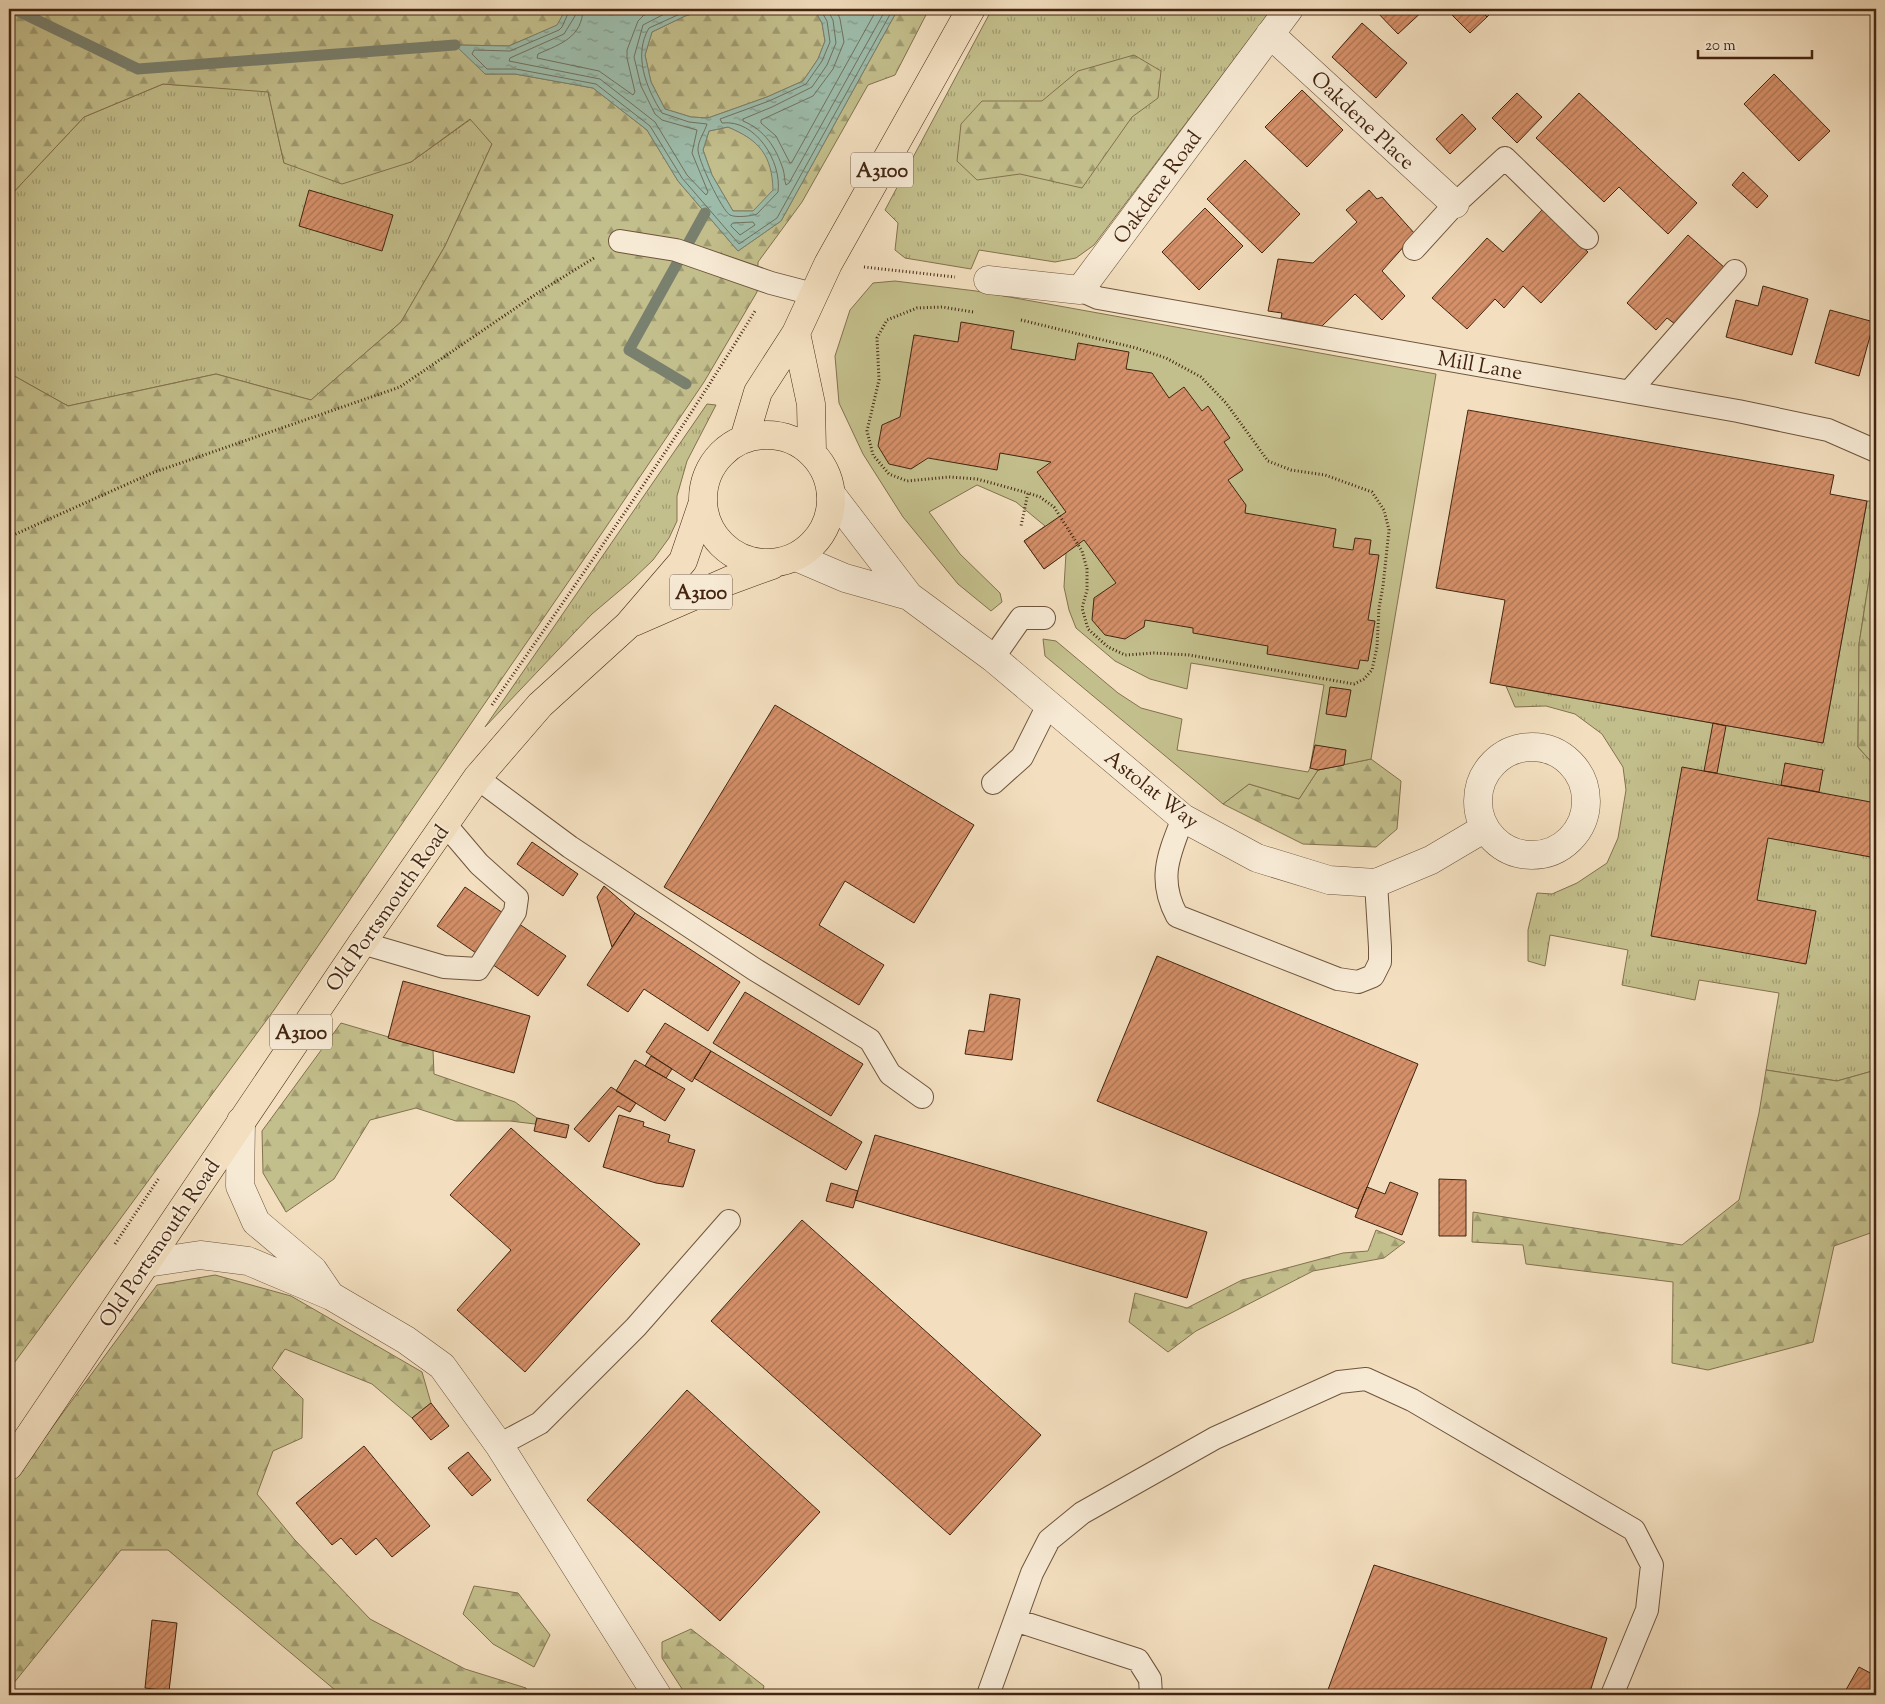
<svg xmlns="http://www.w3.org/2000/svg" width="1885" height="1704" font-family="'Sorts Mill Goudy',serif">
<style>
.grass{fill:url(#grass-tufts);stroke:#83724e}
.forest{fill:url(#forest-firs);stroke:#83724e}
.garden{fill:#c3bf8c;stroke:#83724e}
.water{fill:url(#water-ripples);stroke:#79806e;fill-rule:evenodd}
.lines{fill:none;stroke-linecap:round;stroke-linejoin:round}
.shore{stroke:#70715e;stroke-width:1}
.stream{stroke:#79806e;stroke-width:11}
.building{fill:url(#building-hatch);stroke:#432511}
.service-casing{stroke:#6f543c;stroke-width:24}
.minor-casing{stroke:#6f543c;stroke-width:29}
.primary-casing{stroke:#432511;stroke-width:29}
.path{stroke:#432511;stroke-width:3;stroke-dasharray:1 2.5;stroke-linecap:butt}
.service{stroke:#f7ead5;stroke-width:22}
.minor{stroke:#f7ead5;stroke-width:28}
.primary{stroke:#f3dfbf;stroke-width:28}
.labels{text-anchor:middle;stroke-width:4;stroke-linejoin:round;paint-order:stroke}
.shield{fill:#f7ead5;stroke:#79604c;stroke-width:1}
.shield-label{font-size:20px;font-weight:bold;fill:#432511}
.street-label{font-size:21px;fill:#432511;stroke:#f7ead5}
</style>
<defs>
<pattern id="grass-tufts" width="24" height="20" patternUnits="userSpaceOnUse" patternTransform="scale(1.25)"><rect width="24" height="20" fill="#c3bf8c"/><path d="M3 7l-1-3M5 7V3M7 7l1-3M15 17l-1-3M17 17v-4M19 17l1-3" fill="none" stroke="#a09b71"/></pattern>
<pattern id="forest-firs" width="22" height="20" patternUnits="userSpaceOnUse" patternTransform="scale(1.25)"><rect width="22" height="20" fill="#c3bf8c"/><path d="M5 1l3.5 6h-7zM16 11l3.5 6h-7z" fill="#a09b71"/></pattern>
<pattern id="water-ripples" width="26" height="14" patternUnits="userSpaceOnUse" patternTransform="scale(1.25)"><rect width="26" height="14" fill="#9dbdac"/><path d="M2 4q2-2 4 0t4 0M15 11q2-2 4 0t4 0" fill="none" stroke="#82998b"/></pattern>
<pattern id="building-hatch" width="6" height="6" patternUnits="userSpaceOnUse" patternTransform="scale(1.25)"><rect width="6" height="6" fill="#d59069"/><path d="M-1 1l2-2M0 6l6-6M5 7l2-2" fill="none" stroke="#ae7555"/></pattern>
</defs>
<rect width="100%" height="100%" fill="#f3dfbf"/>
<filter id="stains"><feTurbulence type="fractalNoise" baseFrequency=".004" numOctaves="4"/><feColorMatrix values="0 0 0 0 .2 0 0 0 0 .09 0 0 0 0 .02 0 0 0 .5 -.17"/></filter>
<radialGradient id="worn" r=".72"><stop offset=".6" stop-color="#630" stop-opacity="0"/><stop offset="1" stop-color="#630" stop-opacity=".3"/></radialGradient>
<path class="grass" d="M 992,9 L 1274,9 L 1263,21 L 1094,245 L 1076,258 L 1055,262 L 979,250 L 971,269 L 905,258 L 895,250 L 898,223 L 885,210 Z
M 163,84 L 268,91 L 284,163 L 411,162 L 471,119 L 492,144 L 445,246 L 401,322 L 311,400 L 216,374 L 68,406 L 9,373 L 9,197 L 84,117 Z
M 707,404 L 716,405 L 687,461 L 677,496 L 677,521 L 669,538 L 653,560 L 631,581 L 592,614 L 485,727 Z
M 1867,501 L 1876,501 L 1876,535 L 1859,644 L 1858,747 L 1876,767 L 1876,1070 L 1837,1081 L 1766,1070 L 1779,993 L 1699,980 L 1695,1000 L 1622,985 L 1628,950 L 1550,935 L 1545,966 L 1528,961 L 1528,930 L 1537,893 L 1552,894 L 1577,883 L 1607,863 L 1618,838 L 1626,790 L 1623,767 L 1602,734 L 1575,714 L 1546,706 L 1515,707 L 1506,686 L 1823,743 Z"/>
<path class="forest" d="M 9,9 L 566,9 L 558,25 L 509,46 L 456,45 L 485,74 L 515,74 L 593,88 L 647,130 L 678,181 L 738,251 L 781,221 L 898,9 L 929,9 L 895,75 L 868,85 L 802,202 L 758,262 L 757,292 L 704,382 L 604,530 L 274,1010 L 9,1370 L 9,373 L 68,406 L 216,374 L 311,400 L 401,322 L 445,246 L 492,144 L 470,119 L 411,162 L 342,184 L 284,163 L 268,92 L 163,84 L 84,117 L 9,197 Z
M 708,9 L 814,9 L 822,23 L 825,41 L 818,59 L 803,81 L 767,97 L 708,118 L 691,117 L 665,109 L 651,82 L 645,55 L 652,32 L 685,16 Z
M 1134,55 L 1161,71 L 1158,98 L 1132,117 L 1082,188 L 1020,174 L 977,180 L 957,161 L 961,124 L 982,101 L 1042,101 L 1078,71 Z
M 728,127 C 760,140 772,155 774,190 L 753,211 L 733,211 L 712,175 L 703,150 L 709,131 Z
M 1876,535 L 1876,767 L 1858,747 L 1859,644 Z
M 1371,759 L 1401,781 L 1397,829 L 1376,847 L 1303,844 L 1223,804 L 1249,784 L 1299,799 L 1318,770 Z
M 341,1023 L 433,1050 L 434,1074 L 515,1102 L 537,1118 L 535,1124 L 510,1121 L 456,1121 L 416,1108 L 370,1120 L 334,1179 L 286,1212 L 263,1173 L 262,1131 Z
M 1766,1070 L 1837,1081 L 1876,1070 L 1876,1231 L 1834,1246 L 1813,1342 L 1708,1370 L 1672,1363 L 1673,1282 L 1526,1264 L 1523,1245 L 1472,1242 L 1473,1212 L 1682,1245 L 1739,1200 L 1759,1113 Z
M 1376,1230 L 1405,1242 L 1384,1258 L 1313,1271 L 1196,1331 L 1168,1352 L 1129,1322 L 1135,1293 L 1187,1308 L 1242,1280 L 1343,1253 L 1368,1251 Z
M 215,1275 L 291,1296 L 422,1372 L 431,1403 L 412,1418 L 372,1384 L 285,1349 L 272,1368 L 303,1399 L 302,1438 L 273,1451 L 257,1494 L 294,1539 L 370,1619 L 465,1669 L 526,1688 L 528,1695 L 341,1695 L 168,1550 L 121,1550 L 9,1689 L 9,1486 L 157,1285 Z
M 474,1586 L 518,1593 L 550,1635 L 534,1667 L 493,1644 L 463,1614 Z
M 691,1629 L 764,1686 L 762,1695 L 686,1695 L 662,1658 L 662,1642 Z"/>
<path class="garden" d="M 895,281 L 976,291 L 1436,374 L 1371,759 L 1318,770 L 1299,799 L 1249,784 L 1223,804 L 1045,656 L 1043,639 L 1056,641 L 1118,693 L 1141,708 L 1182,719 L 1177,750 L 1308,772 L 1310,768 L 1324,685 L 1191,663 L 1187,689 L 1150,679 L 1115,661 L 1076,628 L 1069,610 L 1064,587 L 1066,553 L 1044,569 L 1024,541 L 1045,526 L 1016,502 L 977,485 L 929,512 L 960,554 L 1000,593 L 1002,602 L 991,611 L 958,584 L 903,517 L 863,454 L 839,403 L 835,356 L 850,310 L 873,283 Z"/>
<path class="water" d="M 566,9 L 708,9 L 685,16 L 652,32 L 645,55 L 651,82 L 665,109 L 691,117 L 708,118 L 767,97 L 803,81 L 818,59 L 825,41 L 822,23 L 814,9 L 898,9 L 781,221 L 738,251 L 678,181 L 647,130 L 593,88 L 515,74 L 485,74 L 455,45 L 509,46 L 557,25 ZM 728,127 C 759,140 772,155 773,190 L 753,211 L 733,211 L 712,175 L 703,150 L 709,131 Z"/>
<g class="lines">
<path class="shore" d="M 570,9 L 562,27 L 559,30 L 510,51 L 474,50 L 472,54 L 487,69 L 516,69 L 596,84 L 650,126 L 682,178 L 739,244 L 777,218 L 893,9
M 576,9 L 575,16 L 564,34 L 510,58 L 509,61 L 600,79 L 655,122 L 687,175 L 706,195 L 708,192 L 692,153 L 697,130 L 662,120 L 655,114 L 641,86 L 634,57 L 643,25 L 674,9
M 583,9 C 582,38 560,44 538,54 L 537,58 L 599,71 L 633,95 L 635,92 L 627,58 L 627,50 L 638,21 L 644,15 L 657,9
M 691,9 L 649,28 C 633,55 646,88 662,113 L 689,122 L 707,124 C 705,131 698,141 698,149 C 697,158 722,211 730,215 C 736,218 752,216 757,214 L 778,192 C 782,162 756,119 722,123 L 720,119 L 769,101 L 806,84 L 822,61 L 830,42 L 827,21 L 820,9
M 827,9 L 833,20 L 836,43 L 827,65 L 812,87 L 772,107 L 743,119 L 743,121 C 765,130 776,148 783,169 C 785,175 784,180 786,185 L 789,183 L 886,9
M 836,9 L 840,19 L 844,42 L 833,69 L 813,96 L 761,120 L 761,123 L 776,136 L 790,163 L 792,162 L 877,9
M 733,223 L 753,222 L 755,225 L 740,235 L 731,226 Z"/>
<path class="stream" d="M 14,9 L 138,69 L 455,45
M 686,384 L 629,350 L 705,213"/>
</g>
<path class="building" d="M 1374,9 L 1425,9 L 1398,34 Z
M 1446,9 L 1479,9 L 1487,17 L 1470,33 Z
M 1479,9 L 1487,9 L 1491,13 L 1487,17 Z
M 1362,23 L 1407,63 L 1376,98 L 1332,57 Z
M 1774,74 L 1830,131 L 1799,161 L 1744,104 Z
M 1302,90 L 1343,130 L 1307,167 L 1265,127 Z
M 1517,93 L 1542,117 L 1517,143 L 1492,118 Z
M 1579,93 L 1697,203 L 1668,234 L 1619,187 L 1604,202 L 1536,138 Z
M 1462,114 L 1476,129 L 1450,154 L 1436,139 Z
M 1245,160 L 1300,214 L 1262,253 L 1207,199 Z
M 1743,172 L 1768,196 L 1757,208 L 1732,185 Z
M 309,190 L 393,215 L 382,251 L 299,226 Z
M 1369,190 L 1377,199 L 1382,197 L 1415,234 L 1382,271 L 1405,296 L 1382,320 L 1355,294 L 1322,326 L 1281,318 L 1282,313 L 1268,311 L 1278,259 L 1313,263 L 1357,222 L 1346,210 Z
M 1205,208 L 1243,246 L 1199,290 L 1162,252 Z
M 1542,210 L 1588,252 L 1541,303 L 1523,286 L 1504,308 L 1495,299 L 1467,329 L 1432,298 L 1487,238 L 1503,252 Z
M 1688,235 L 1725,268 L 1675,324 L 1667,318 L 1656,330 L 1627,303 Z
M 1763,286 L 1808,299 L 1792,355 L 1726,337 L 1736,300 L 1758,306 Z
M 1830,310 L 1874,322 L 1859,376 L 1815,363 Z
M 961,322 L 1014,331 L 1011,349 L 1075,360 L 1078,343 L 1129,352 L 1126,369 L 1152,373 L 1169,398 L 1184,387 L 1202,411 L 1208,406 L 1230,438 L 1224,442 L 1243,470 L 1228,480 L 1246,505 L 1245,513 L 1336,529 L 1333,547 L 1353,550 L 1355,538 L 1371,540 L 1369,554 L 1379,555 L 1368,620 L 1375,621 L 1368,661 L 1360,660 L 1358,669 L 1267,654 L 1268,646 L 1193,633 L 1193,628 L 1145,620 L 1144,627 L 1125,639 L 1105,635 L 1092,620 L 1094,598 L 1116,583 L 1084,540 L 1044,569 L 1024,541 L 1066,512 L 1037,472 L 1051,462 L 1000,453 L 997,470 L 928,458 L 911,469 L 889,464 L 878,446 L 882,425 L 900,417 L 914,335 L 958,342 Z
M 1468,410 L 1834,475 L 1830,494 L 1867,501 L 1823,743 L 1490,683 L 1505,600 L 1436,588 Z
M 1330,687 L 1351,690 L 1346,717 L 1326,714 Z
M 775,705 L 974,825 L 914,923 L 845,881 L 819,925 L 884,965 L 859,1005 L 664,887 Z
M 1713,723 L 1726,726 L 1717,773 L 1704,771 Z
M 1315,745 L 1346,750 L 1344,765 L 1318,770 L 1310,768 Z
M 1785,763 L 1823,770 L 1819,792 L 1781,785 Z
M 1682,767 L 1876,803 L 1876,858 L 1768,838 L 1757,900 L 1816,911 L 1806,964 L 1651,936 Z
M 532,842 L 578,874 L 563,896 L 517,864 Z
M 604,886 L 635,913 L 612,947 L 597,897 Z
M 465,887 L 566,956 L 538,996 L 437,926 Z
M 635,913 L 740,982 L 708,1031 L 644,989 L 628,1012 L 587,985 Z
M 1157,956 L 1418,1064 L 1358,1209 L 1097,1101 Z
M 403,981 L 530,1016 L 514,1073 L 388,1038 Z
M 745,992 L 863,1064 L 831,1116 L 713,1043 Z
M 990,994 L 1020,999 L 1012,1060 L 965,1054 L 969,1030 L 984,1032 Z
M 665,1023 L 711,1051 L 692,1082 L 646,1052 Z
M 711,1051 L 862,1142 L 846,1170 L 694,1078 Z
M 651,1056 L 672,1069 L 666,1078 L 645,1066 Z
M 635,1060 L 685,1089 L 665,1121 L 616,1091 Z
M 611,1087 L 636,1103 L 630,1112 L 618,1106 L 589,1142 L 574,1129 Z
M 619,1115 L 644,1122 L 643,1126 L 670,1135 L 668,1142 L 695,1150 L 683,1187 L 656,1183 L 603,1167 Z
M 537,1118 L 569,1125 L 566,1138 L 534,1131 Z
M 511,1128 L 640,1244 L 525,1372 L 457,1310 L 511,1250 L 450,1195 Z
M 875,1135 L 1207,1232 L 1187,1298 L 855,1200 Z
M 1439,1179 L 1466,1180 L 1466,1236 L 1439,1236 Z
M 1390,1182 L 1418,1193 L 1402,1235 L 1355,1217 L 1367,1187 L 1385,1194 Z
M 831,1183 L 858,1191 L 853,1208 L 826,1201 Z
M 802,1220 L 1041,1435 L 950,1535 L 711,1321 Z
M 687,1390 L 820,1512 L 720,1621 L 587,1500 Z
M 431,1403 L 449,1426 L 431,1440 L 412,1418 Z
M 364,1446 L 430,1526 L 392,1557 L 376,1538 L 356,1555 L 341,1538 L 332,1545 L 296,1503 Z
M 468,1452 L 491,1480 L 472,1496 L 448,1468 Z
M 1374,1565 L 1607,1638 L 1589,1695 L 1326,1695 Z
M 152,1620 L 177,1623 L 169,1691 L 145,1688 Z
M 1859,1667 L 1876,1676 L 1876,1695 L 1843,1695 Z"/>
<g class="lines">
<g class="service-casing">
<path id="service" d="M 620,241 L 676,250 L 771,283 L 813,294
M 1414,249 L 1455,204 L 1505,158 L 1587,238
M 1080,290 L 1098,298 L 1738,411 L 1828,430 L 1876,451
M 1629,392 L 1735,271
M 993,658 L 1021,618 L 1044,618
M 477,778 L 570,847 L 754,969 L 870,1040 L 890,1074 L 922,1097
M 993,783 L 1022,757 L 1048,705
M 1183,818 C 1169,854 1157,879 1177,916 L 1338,979 L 1358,982 L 1373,976 L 1380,962 L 1380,947 L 1376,883
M 362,943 L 444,967 L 478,969 L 515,912 L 517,898 L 479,864 L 445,824
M 499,1445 L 540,1423 L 636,1327 L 729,1221
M 1015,1620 L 1138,1660 L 1150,1679 L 1151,1695
M 988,1695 L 1032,1573 L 1049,1540 L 1082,1513 L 1215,1438 L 1339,1382 L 1366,1379 L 1412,1400 L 1634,1530 L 1652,1565 L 1647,1610 L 1612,1695"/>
</g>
<g class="minor-casing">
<path id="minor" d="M 1270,34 L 1455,204
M 988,280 L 1080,290 L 1289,9
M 831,494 L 909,596 L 993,658 L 1183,818 L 1257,858 L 1329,880 L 1376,883 L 1431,860 L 1485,828
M 796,557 L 845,578 L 909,596
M1478 801a54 54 0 1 1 108 0a54 54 0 1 1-108 0Z
M 241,1121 L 240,1186 L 256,1222 L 313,1270 L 330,1295
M 147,1263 L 200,1255 L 248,1261 L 331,1296 L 406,1340 L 442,1366 L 499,1445 L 657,1695"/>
</g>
<g class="primary-casing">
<path id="primary" d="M 796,333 L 811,404 L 812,451
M703 499a64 64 0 1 1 128 0a64 64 0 1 1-128 0Z
M 744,439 L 758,392 L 796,333 L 828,264 L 971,9
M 634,622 L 728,581 L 772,565
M 9,1466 L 362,943 L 477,778 L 540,705 L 628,625 L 683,561 L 702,505"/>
</g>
<path class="path" d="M 864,267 L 955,277
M 973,312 L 942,307 L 917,308 L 887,320 L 877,338 L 879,380 L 867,431 L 873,455 L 889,474 L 907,481 L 949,477 L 977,479 L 1028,493
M 1021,320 L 1136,348 L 1166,358 L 1201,377 L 1226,403 L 1268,461 L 1291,470 L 1325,475 L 1372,492 L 1384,510 L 1389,530 L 1383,586 L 1379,608 L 1377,647 L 1372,670 L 1364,679 L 1354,684 L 1189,655 L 1154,653 L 1125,655 L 1108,647 L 1088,629 L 1082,608 L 1087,590 L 1087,569 L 1082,551 L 1054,507 L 1040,497 L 1028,493 L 1021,526
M 9,537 L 152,473 L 400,387 L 539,292 L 594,258
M 492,705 C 582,575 673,446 755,311
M 115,1244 L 159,1178"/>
<use href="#service" class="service"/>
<use href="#minor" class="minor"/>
<use href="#primary" class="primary"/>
</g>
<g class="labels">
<g class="shield">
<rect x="851" y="152.5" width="62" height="35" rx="4"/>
<rect x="670" y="574.5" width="62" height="35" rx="4"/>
<rect x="270" y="1014.5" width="62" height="35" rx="4"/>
</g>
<g class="shield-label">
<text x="882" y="177">A3100</text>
<text x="701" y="599">A3100</text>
<text x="301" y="1039">A3100</text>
</g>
<g class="street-label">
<text transform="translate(1363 120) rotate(43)" y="7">Oakdene Place</text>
<text transform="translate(1157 187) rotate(-54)" y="7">Oakdene Road</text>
<text transform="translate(1480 365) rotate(10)" y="7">Mill Lane</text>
<text transform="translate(1152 789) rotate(38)" y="7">Astolat Way</text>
<text transform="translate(387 908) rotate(-55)" y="7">Old Portsmouth Road</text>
<text transform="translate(159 1243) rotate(-56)" y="7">Old Portsmouth Road</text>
</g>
</g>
<rect width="1885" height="1704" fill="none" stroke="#f3dfbf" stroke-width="30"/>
<rect x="10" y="10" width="1865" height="1684" fill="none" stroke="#432511" stroke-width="2.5"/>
<rect x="15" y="15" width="1855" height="1674" fill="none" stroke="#432511"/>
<path d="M1698 50v8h114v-8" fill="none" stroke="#432511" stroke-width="2.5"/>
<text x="1705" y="50" font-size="15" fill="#432511" stroke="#f7ead5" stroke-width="4" paint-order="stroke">20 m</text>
<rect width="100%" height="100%" filter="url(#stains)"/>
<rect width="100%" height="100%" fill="url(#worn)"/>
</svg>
